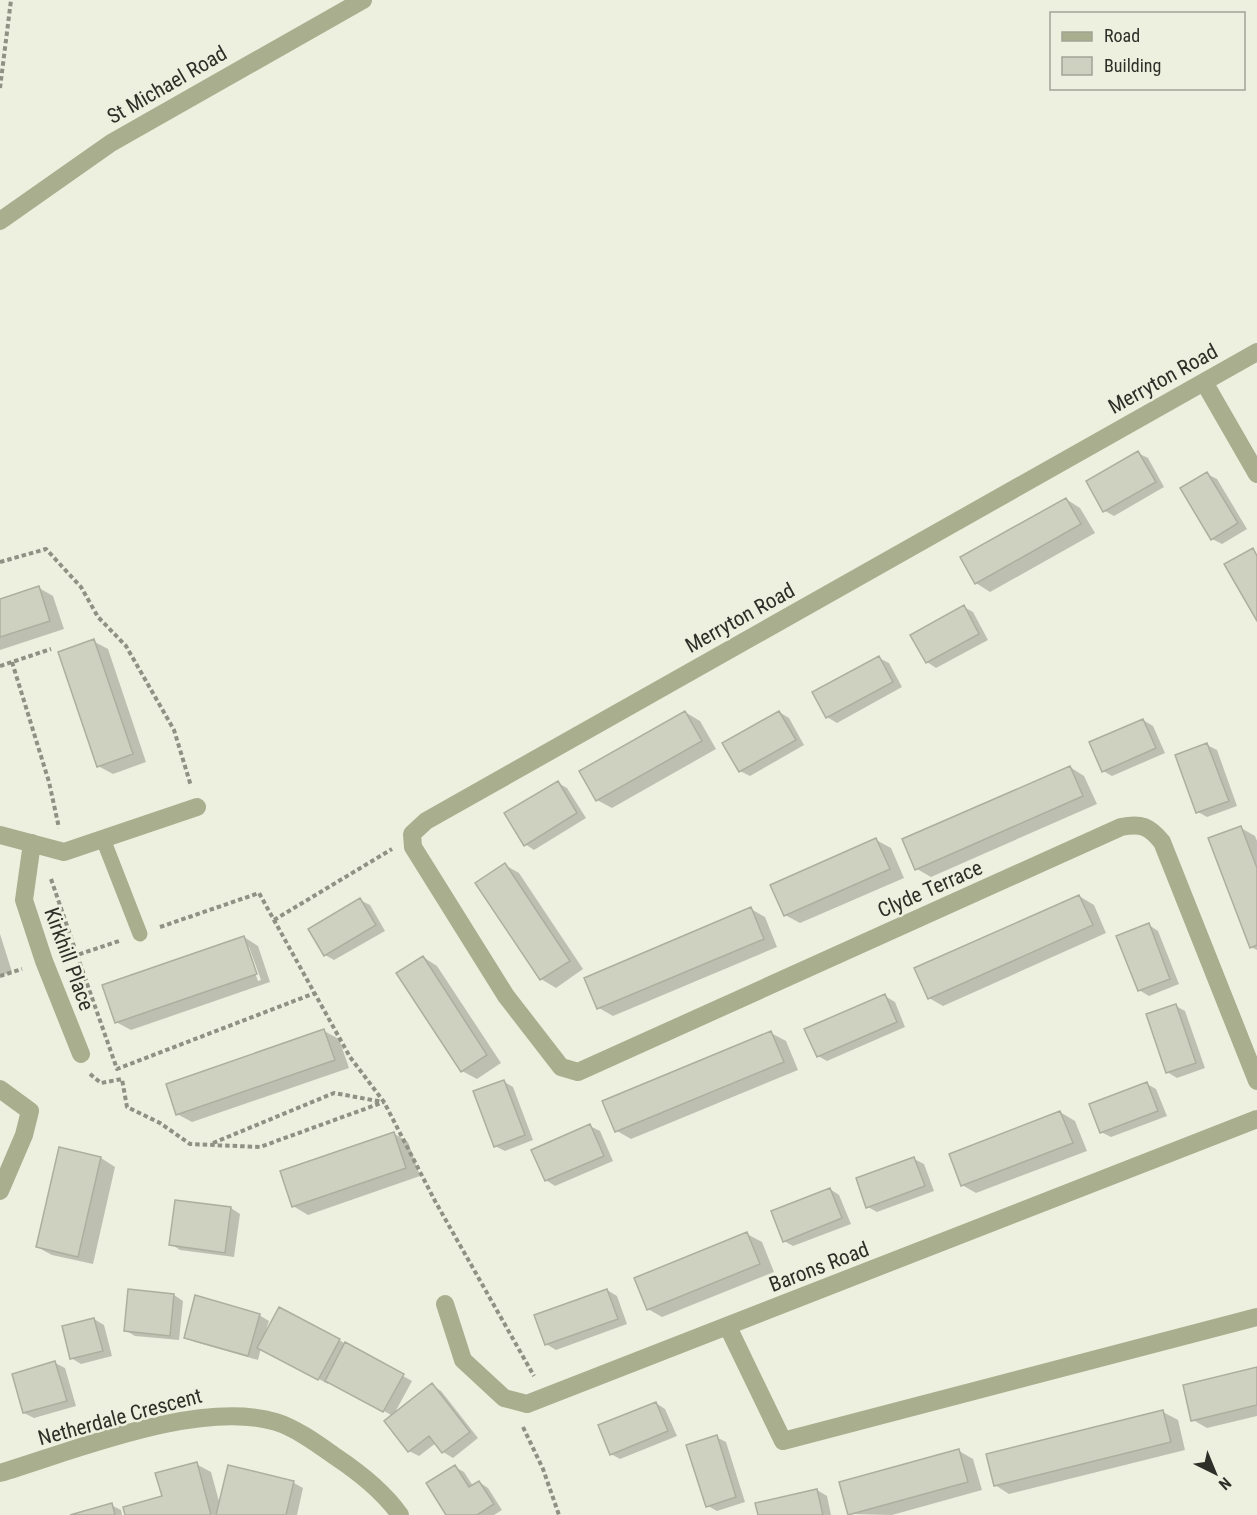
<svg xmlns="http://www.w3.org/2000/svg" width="1257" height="1515" font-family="'Roboto Condensed',sans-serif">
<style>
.shadow{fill:#0003;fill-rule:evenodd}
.building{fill:#ced1bf;stroke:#acaf9e;stroke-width:1.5}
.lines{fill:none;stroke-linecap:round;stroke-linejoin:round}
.path{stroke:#8f9184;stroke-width:4;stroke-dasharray:4.5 3;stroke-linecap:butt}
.lane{stroke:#a9ae8e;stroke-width:15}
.street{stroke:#a9ae8e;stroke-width:18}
.labels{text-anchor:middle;stroke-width:5;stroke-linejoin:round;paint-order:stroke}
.street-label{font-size:21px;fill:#2e2f28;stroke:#edf0de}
</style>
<rect width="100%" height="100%" fill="#edf0de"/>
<path class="shadow" d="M 1138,453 L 1148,458 L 1164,487 L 1114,516 L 1105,511 Z
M 1207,474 L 1217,479 L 1247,529 L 1222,544 L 1212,539 Z
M 1066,499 L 1080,508 L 1095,533 L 990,592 L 976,583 Z
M 39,588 L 53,596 L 64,629 L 0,650 L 0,601 Z
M 964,607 L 973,612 L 988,640 L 936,668 L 927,662 Z
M 93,641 L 108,649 L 146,762 L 113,774 L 98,766 Z
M 879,658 L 889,663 L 902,687 L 837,723 L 827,717 Z
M 685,712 L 700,721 L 716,749 L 612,808 L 597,800 Z
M 779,712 L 789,718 L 804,745 L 750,776 L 740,771 Z
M 1143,720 L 1153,726 L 1165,753 L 1112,776 L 1103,771 Z
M 1207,745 L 1217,750 L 1237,806 L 1207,817 L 1198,812 Z
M 1070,767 L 1084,776 L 1097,804 L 931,877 L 917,869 Z
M 558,783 L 567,788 L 586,818 L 534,850 L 525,844 Z
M 1241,828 L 1255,836 L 1257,841 L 1257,950 L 1251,947 Z
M 876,840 L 891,848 L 904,878 L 800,923 L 785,915 Z
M 505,865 L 519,873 L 583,969 L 556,988 L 541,979 L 477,883 Z
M 1079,896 L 1094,905 L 1106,933 L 943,1006 L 929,998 Z
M 360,900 L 370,905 L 385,931 L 334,960 L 325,955 Z
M 751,909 L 765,917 L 777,947 L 613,1016 L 599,1008 Z
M 1149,925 L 1158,931 L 1179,984 L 1149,996 L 1139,990 Z
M 0,934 L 12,972 L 0,976 Z
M 244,937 L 258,946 L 270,982 L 131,1030 L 116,1022 ZM 246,947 L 249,947 L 261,980 L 258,981 Z
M 423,957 L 437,966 L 501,1063 L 477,1079 L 462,1071 Z
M 885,996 L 895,1002 L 905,1027 L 827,1061 L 818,1056 Z
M 1176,1006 L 1185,1011 L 1205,1068 L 1177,1078 L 1167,1072 Z
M 324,1031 L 339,1039 L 349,1068 L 192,1122 L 177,1114 Z
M 771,1033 L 786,1041 L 798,1070 L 631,1139 L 617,1131 Z
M 503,1081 L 513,1087 L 533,1140 L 505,1151 L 495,1146 Z
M 1147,1084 L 1156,1089 L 1167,1116 L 1111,1137 L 1101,1132 Z
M 1060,1112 L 1075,1121 L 1087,1151 L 976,1193 L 962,1185 Z
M 590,1126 L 600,1131 L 613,1161 L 555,1186 L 546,1180 Z
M 393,1133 L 408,1142 L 420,1176 L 308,1215 L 293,1206 Z
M 60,1149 L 101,1158 L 115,1167 L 93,1264 L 52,1255 L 37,1247 Z
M 914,1159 L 924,1164 L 934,1191 L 877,1212 L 868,1207 Z
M 830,1189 L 839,1195 L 851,1224 L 793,1246 L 784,1241 Z
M 231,1208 L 240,1214 L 234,1257 L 180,1250 L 171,1244 Z
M 747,1234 L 762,1242 L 774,1272 L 662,1317 L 648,1309 Z
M 607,1290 L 617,1296 L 627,1324 L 556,1350 L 546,1344 Z
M 130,1291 L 174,1295 L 183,1301 L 179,1340 L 135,1336 L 125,1330 Z
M 259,1315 L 269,1321 L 265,1333 L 339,1340 L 412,1381 L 393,1416 L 432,1385 L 441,1391 L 478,1438 L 453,1458 L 443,1452 L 436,1443 L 419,1456 L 409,1451 L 393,1416 L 329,1381 L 328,1384 L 261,1348 L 258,1360 L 195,1342 L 186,1337 Z
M 94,1319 L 104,1325 L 112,1356 L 81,1364 L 71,1358 Z
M 55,1363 L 65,1368 L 76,1406 L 34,1418 L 24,1413 Z
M 1257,1369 L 1257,1416 L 1207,1428 L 1193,1420 Z
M 656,1403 L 665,1409 L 677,1436 L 620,1459 L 611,1454 Z
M 1163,1412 L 1178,1420 L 1185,1450 L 1009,1494 L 995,1485 Z
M 716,1437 L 726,1442 L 745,1502 L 717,1511 L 708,1506 Z
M 959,1451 L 973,1459 L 982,1490 L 892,1515 L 850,1514 Z
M 196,1464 L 211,1472 L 220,1505 L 294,1483 L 303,1488 L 297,1515 L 127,1515 L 164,1497 Z
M 455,1467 L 464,1472 L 473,1486 L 479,1482 L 488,1488 L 502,1510 L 494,1515 L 448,1515 Z
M 817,1490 L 827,1496 L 831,1515 L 760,1515 Z
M 111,1505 L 121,1510 L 122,1515 L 75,1515 Z"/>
<path class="building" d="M 1138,451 L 1156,482 L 1103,512 L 1086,481 Z
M 1207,472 L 1238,523 L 1211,540 L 1180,488 Z
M 1066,498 L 1081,524 L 975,584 L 960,557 Z
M 1253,548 L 1257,556 L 1257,621 L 1224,564 Z
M 39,586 L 50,621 L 0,637 L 0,599 Z
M 964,605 L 979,634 L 926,663 L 910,635 Z
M 94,639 L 133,754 L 97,767 L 58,652 Z
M 879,656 L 893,682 L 826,718 L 812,692 Z
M 685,711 L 702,741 L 596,801 L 579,771 Z
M 779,711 L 796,740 L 739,772 L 722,743 Z
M 1143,719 L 1156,748 L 1102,772 L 1089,742 Z
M 1207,743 L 1229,801 L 1196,813 L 1175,755 Z
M 1070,766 L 1083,796 L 915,870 L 902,839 Z
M 558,781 L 577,813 L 524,846 L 504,813 Z
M 1241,826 L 1257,868 L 1257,945 L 1250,948 L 1208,838 Z
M 876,838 L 890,869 L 784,916 L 770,885 Z
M 505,863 L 570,961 L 540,980 L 475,883 Z
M 1079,895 L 1093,925 L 928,999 L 914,968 Z
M 360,898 L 376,925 L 324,956 L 308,929 Z
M 751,907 L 764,939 L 597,1009 L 584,978 Z
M 1149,923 L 1170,979 L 1138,991 L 1116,936 Z
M 244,936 L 257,974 L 115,1023 L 102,985 Z
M 423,956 L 487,1055 L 461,1072 L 396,973 Z
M 885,994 L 897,1022 L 817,1057 L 804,1029 Z
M 1176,1004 L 1196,1063 L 1166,1073 L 1146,1014 Z
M 324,1029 L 335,1060 L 176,1115 L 166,1084 Z
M 771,1031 L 784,1062 L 615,1132 L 602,1101 Z
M 504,1080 L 525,1135 L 494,1147 L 473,1091 Z
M 1147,1082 L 1158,1111 L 1100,1133 L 1089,1104 Z
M 1060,1111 L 1073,1143 L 961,1186 L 949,1154 Z
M 590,1124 L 604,1156 L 545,1181 L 531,1150 Z
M 394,1132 L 406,1168 L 292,1207 L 280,1171 Z
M 59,1147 L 101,1157 L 78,1257 L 36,1247 Z
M 914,1157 L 925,1186 L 866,1208 L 856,1178 Z
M 830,1188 L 842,1218 L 783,1242 L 771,1211 Z
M 175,1200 L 231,1207 L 225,1253 L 169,1245 Z
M 747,1232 L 760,1264 L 647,1310 L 634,1278 Z
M 128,1289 L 174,1294 L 170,1336 L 124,1331 Z
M 607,1289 L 618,1319 L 545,1345 L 534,1315 Z
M 195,1295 L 260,1314 L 248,1356 L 184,1338 Z
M 279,1307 L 340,1339 L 318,1380 L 257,1348 Z
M 94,1318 L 103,1351 L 70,1359 L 62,1326 Z
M 345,1342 L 404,1374 L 383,1412 L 325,1381 Z
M 55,1361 L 67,1401 L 23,1413 L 12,1374 Z
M 1257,1367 L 1257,1405 L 1191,1421 L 1183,1385 Z
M 432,1383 L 470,1432 L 442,1453 L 429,1436 L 408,1452 L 384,1421 Z
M 656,1402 L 668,1431 L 610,1455 L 598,1425 Z
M 1163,1410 L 1171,1442 L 994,1486 L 986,1454 Z
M 717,1435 L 736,1497 L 706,1507 L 686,1445 Z
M 959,1449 L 968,1482 L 848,1515 L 839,1482 Z
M 197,1462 L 211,1515 L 125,1515 L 123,1507 L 162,1496 L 155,1473 Z
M 228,1465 L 294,1481 L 286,1515 L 216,1515 Z
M 455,1465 L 469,1487 L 479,1481 L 494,1504 L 477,1515 L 446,1515 L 426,1483 Z
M 817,1489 L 823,1515 L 758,1515 L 755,1503 Z
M 112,1503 L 115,1515 L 70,1515 Z"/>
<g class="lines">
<path class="path" d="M 0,88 L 11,0
M 0,562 L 46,549 L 81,587 L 98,617 L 126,646 L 174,730 L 191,786
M 12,662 L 49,782 L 59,828
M 0,666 L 51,649
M 51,879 L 77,955 L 119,941
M 274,920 L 392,849
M 160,927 L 259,893 L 350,1057 L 384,1102 L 435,1201 L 534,1376
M 77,955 L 117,1069 L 315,993
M 0,976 L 22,969
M 90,1074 L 101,1083 L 122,1079 L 127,1107 L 160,1123 L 190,1144 L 260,1147 L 384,1102
M 213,1143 L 334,1093 L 383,1102
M 523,1427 L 543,1469 L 559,1515"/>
<path class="lane" d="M 103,839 L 140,934"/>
<path class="street" d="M 0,221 L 111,143 L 363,0
M 1257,352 L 426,821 L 412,834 L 413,847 L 506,996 L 561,1067 L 578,1072 L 1121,827 C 1141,823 1149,826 1162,842 L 1257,1081
M 1204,382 L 1257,474
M 0,835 L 64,852 L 197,807
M 32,843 L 24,900 L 44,961 L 81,1054
M 0,1089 L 30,1111 L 24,1135 L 0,1191
M 445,1304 L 463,1360 L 504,1398 L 527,1404 L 1257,1119
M 728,1327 L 783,1441 L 1257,1317
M 0,1473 C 76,1450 200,1399 276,1422 C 296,1428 319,1445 336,1457 C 360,1473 383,1491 400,1515"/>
</g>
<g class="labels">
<g class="street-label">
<text transform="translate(167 85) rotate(-30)" y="7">St Michael Road</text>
<text transform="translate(1163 379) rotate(-29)" y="7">Merryton Road</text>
<text transform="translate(740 618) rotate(-29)" y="7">Merryton Road</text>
<text transform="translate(930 889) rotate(-24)" y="7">Clyde Terrace</text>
<text transform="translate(69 959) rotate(70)" y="7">Kirkhill Place</text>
<text transform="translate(819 1267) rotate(-21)" y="7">Barons Road</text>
<text transform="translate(120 1417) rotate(-15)" y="7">Netherdale Crescent</text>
</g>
</g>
<rect x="1050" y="12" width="195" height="78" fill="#edf0de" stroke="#a1a395" stroke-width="1.5"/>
<rect x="1062" y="32" width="30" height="9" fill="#a9ae8e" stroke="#a1a395" stroke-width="1.5"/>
<text x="1104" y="42" font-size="18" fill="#2e2f28">Road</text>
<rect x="1062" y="57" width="30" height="18" fill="#ced1bf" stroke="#a1a395" stroke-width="1.5"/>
<text x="1104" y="72" font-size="18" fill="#2e2f28">Building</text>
<g transform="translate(1215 1473) rotate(137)" stroke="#edf0de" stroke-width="4.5" paint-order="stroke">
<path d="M0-4.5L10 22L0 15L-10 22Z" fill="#2e2f28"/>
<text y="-9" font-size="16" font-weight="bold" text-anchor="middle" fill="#2e2f28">N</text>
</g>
</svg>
